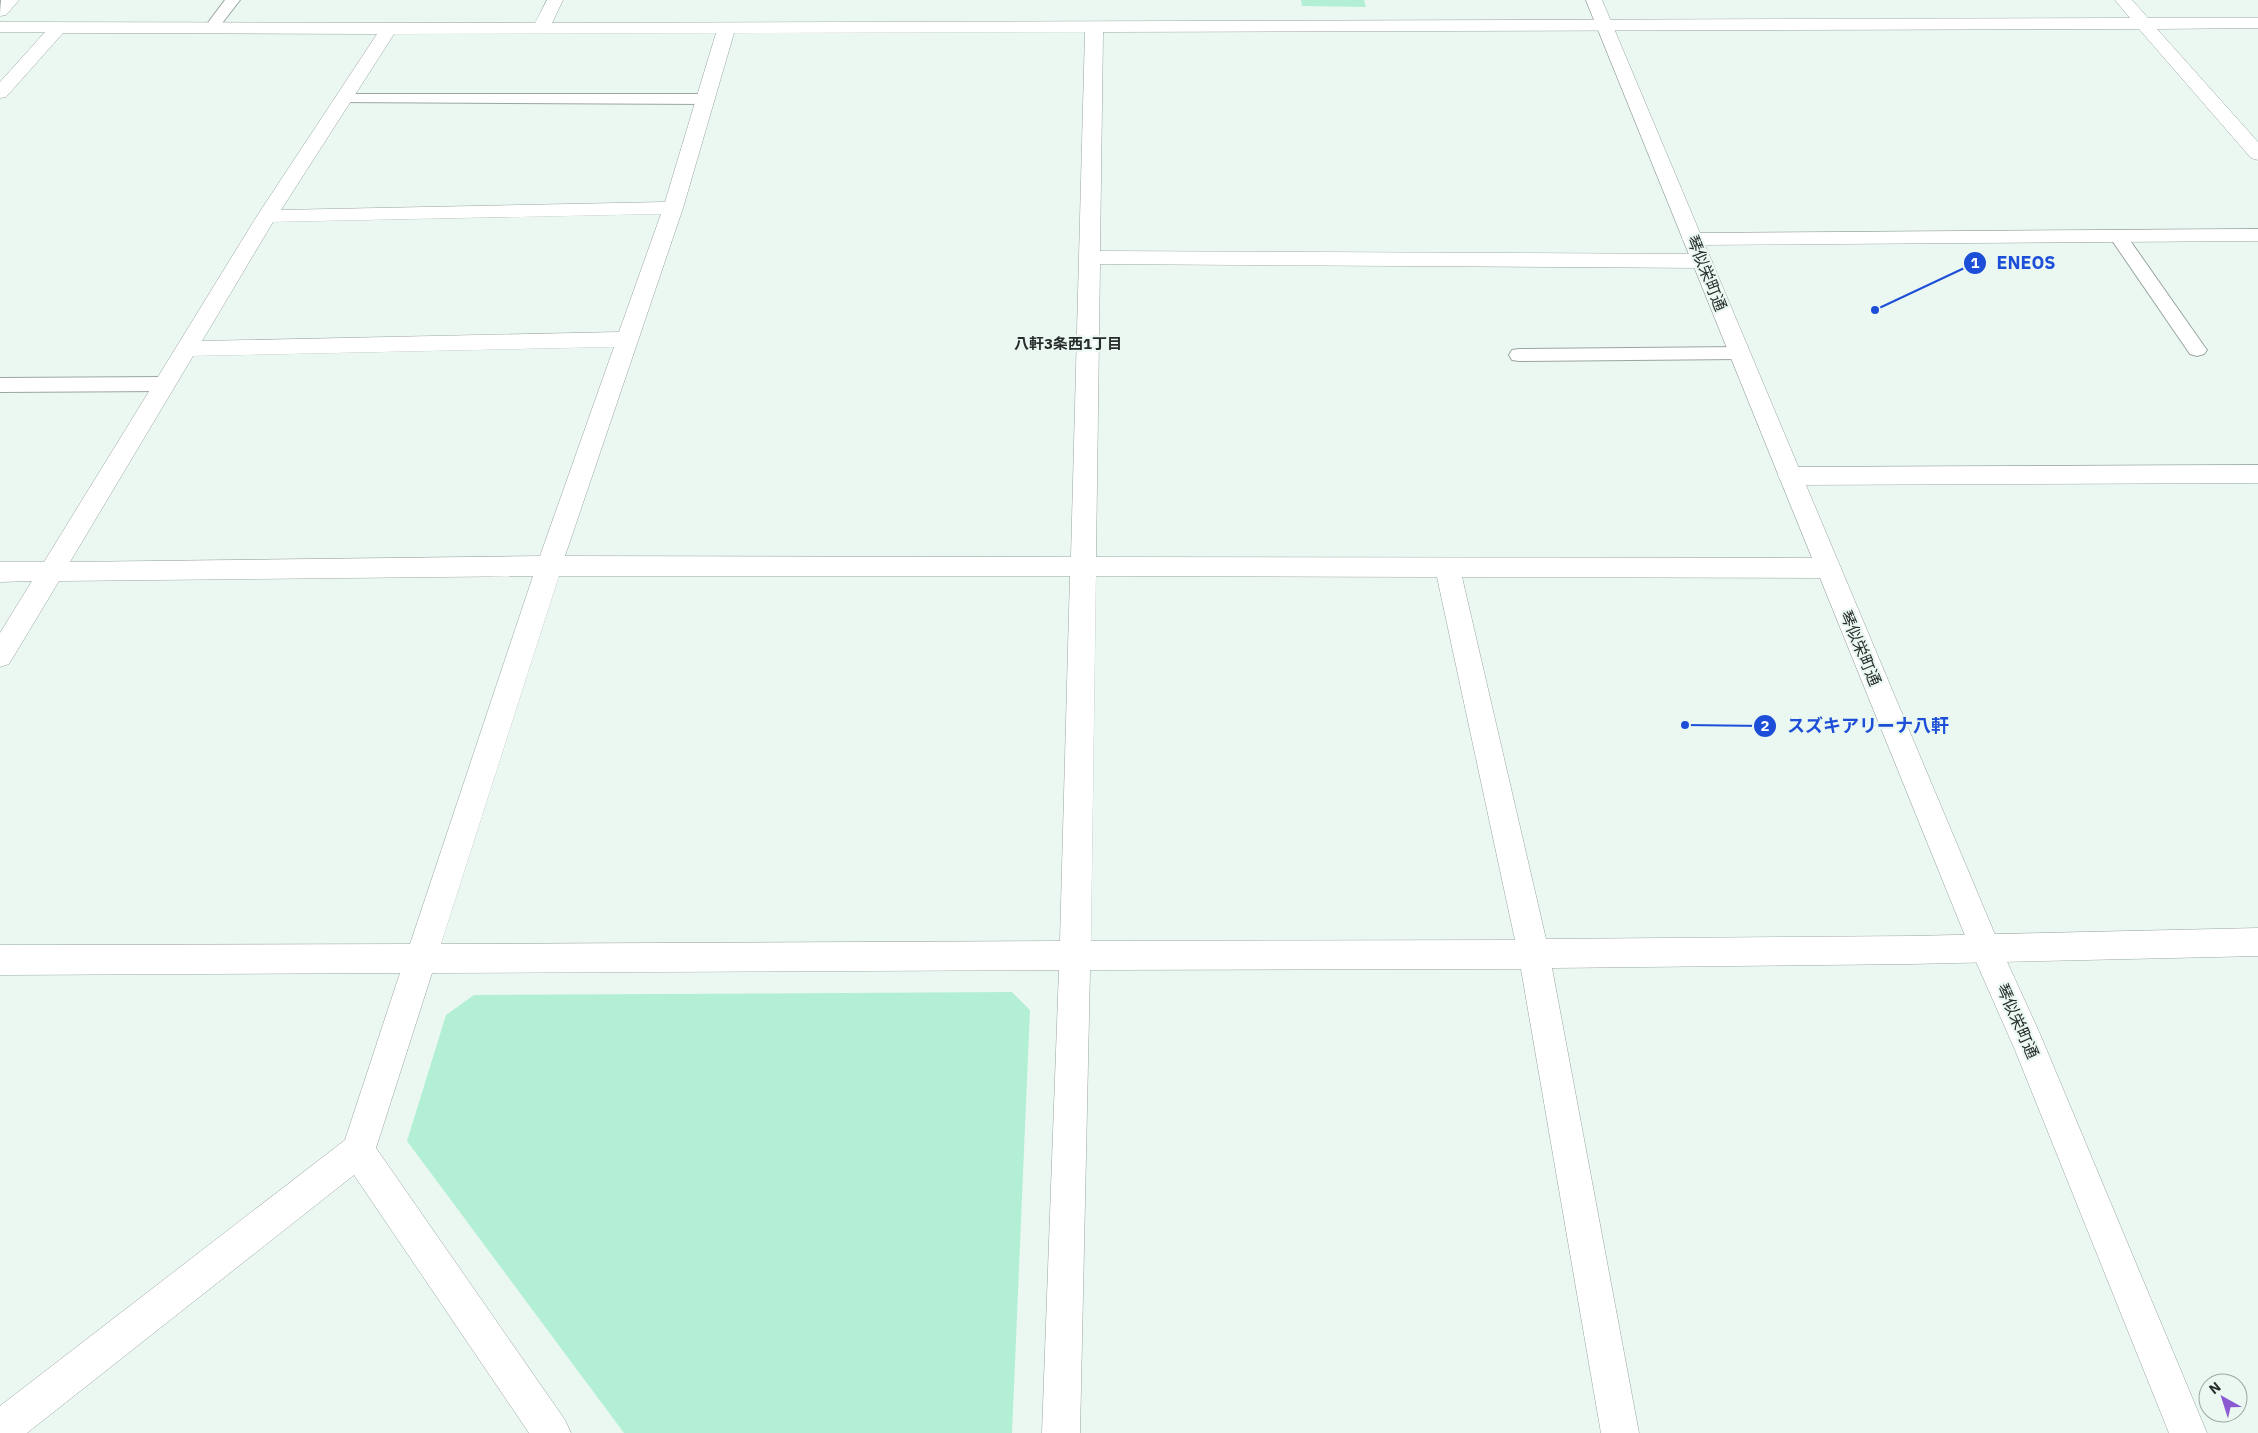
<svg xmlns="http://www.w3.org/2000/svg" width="2258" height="1433" font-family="'IBM Plex Sans','Noto Sans JP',sans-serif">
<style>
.green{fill:#b3efd5}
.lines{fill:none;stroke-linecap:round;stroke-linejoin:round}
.service-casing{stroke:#9aa5a0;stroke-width:2}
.minor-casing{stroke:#9aa5a0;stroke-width:1}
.secondary-casing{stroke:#9aa5a0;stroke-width:1}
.service{fill:#fff;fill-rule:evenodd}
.minor{fill:#fff;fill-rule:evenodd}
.secondary{fill:#fff;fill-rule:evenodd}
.labels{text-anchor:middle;stroke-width:4.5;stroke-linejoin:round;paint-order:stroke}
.far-neighbourhood-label{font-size:15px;font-weight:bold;fill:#282d2b;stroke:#ebf8f2}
.street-label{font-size:16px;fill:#282d2b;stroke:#ebf8f2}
.leader{fill:none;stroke:#1d4ed8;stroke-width:2}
.callout-dot{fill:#1d4ed8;stroke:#ebf8f2;stroke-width:2}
.mark-label{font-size:15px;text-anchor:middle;font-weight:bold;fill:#fff}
.callout-label{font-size:18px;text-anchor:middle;font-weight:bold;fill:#1d4ed8;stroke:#ebf8f2;stroke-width:4.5;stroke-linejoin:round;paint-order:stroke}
</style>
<rect width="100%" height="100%" fill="#ebf8f2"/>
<path class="green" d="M 1301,0 L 1364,0 L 1366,7 L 1302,6 Z
M 1012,992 L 1030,1010 L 1012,1433 L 624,1433 L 407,1141 L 446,1015 L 474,995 Z"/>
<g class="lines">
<g class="service-casing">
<path id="service" d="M 225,0 L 240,0 L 216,31 L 206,31 L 204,28 Z
M 343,94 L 705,94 L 711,96 L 713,99 L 711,102 L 705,104 L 337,102 L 335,99 L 337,96 Z
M 2118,231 L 2124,232 L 2204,346 L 2207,350 L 2204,354 L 2197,356 L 2190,354 L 2109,236 L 2112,232 Z
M 1739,347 L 1746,348 L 1749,353 L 1746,358 L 1739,359 L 1519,361 L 1512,360 L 1509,355 L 1512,350 L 1519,349 Z
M 165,377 L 172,379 L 175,384 L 172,389 L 165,391 L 0,392 L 0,378 Z"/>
</g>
<g class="minor-casing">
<path id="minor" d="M 1,0 L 19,0 L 6,15 L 0,16 Z
M 547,0 L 563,0 L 552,23 L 2130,18 L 2115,0 L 2132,0 L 2148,18 L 2258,18 L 2258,28 L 2157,29 L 2258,142 L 2258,160 L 2251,158 L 2139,29 L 1103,32 L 1100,251 L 1702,254 L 1709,256 L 1712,261 L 1709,266 L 1702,268 L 1100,264 L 1096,557 L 1828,558 L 1837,561 L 1841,568 L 1837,575 L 1828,578 L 1462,577 L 1546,939 L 1911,936 L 2258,928 L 2258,956 L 1911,964 L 1552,968 L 1639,1433 L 1601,1433 L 1521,969 L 1090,970 L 1080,1433 L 1042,1433 L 1059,970 L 432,973 L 376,1148 L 565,1420 L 571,1433 L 529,1433 L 354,1175 L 27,1433 L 0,1433 L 0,1406 L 345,1140 L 400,973 L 0,975 L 0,945 L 410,944 L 533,576 L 59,581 L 9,664 L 0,667 L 0,633 L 32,581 L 0,582 L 0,562 L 44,562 L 257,216 L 377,34 L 63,33 L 6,97 L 0,98 L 0,82 L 45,32 L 0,32 L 0,22 L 535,23 ZM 1085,32 L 1071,557 L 565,556 L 683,208 L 734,33 ZM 716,33 L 665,202 L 281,210 L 394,34 ZM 661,214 L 619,332 L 202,341 L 273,222 ZM 614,347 L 540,556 L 70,562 L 193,356 ZM 559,576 L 1070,576 L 1060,941 L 441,944 ZM 1096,576 L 1437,577 L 1515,940 L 1091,941 Z
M 2258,229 L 2258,241 L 1692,245 L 1685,243 L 1682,239 L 1685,235 L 1692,233 Z
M 2258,465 L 2258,483 L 1790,485 L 1782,482 L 1778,476 L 1782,470 L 1790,467 Z"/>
</g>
<g class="secondary-casing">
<path id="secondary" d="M 1586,0 L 1602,0 L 1999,944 L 2040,1034 L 2207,1433 L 2169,1433 L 2015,1050 L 1970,948 Z"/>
</g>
<use href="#service" class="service"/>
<use href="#minor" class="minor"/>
<use href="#secondary" class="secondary"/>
</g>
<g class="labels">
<g class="far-neighbourhood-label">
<text x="1068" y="349">八軒3条西1丁目</text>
</g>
<g class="street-label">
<text transform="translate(1707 273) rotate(68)" y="6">琴似栄町通</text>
<text transform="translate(1861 648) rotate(67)" y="6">琴似栄町通</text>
<text transform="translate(2018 1021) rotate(66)" y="6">琴似栄町通</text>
</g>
</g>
<path class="leader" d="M1875 310L1975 263M1685 725L1765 726"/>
<g class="callout-dot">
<circle cx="1875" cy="310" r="5"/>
<circle cx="1685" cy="725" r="5"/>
<circle cx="1975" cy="263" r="12"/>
<circle cx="1765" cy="726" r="12"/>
</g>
<g class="mark-label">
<text x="1975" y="268">1</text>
<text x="1765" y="731">2</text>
</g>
<g class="callout-label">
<text x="2026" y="269">ENEOS</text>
<text x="1868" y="732">スズキアリーナ八軒</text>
</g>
<g transform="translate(2223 1398) rotate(321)"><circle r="24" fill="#ebf8f2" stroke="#9da7a2"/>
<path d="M0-4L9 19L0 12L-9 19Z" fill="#8b59d2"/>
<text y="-8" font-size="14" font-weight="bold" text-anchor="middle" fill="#282d2b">N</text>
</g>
</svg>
